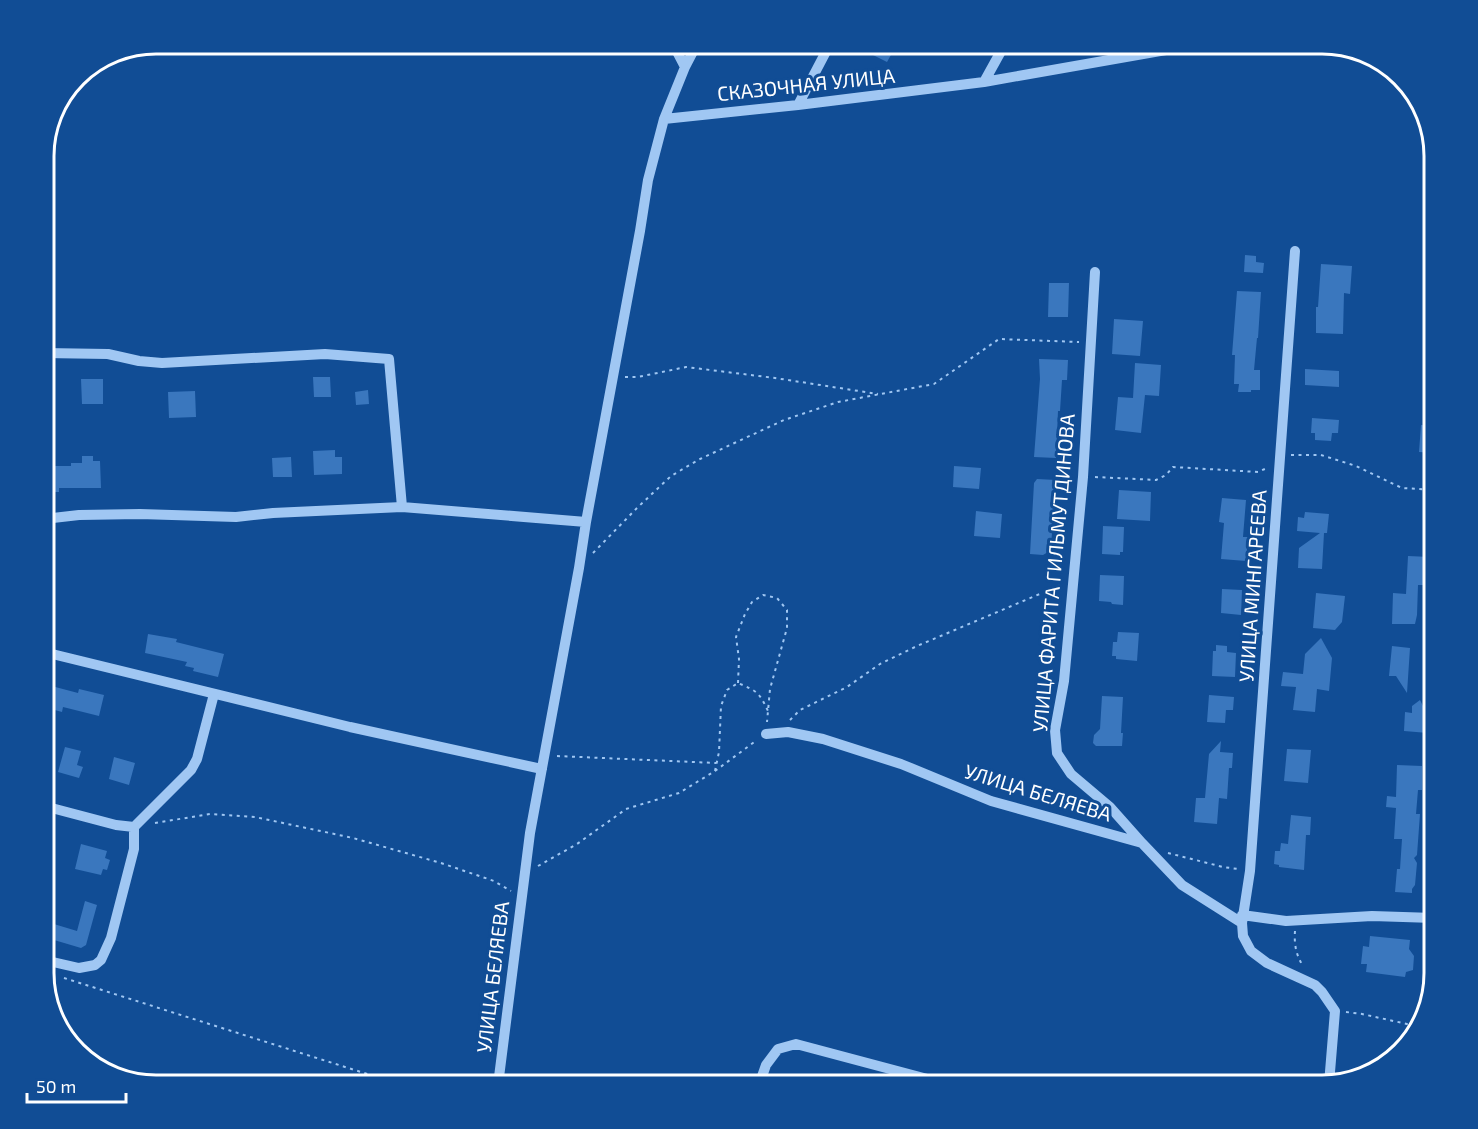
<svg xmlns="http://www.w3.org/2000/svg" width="1478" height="1129" font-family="'Exo 2',sans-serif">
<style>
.building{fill:#3a77be}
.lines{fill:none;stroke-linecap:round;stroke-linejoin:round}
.path{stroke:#a0c7f3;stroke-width:2;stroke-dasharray:3 4.5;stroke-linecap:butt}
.minor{stroke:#a0c7f3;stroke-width:10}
.labels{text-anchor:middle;stroke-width:6;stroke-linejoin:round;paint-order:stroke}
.street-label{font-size:20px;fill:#fff;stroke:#114d95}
.rim{fill:none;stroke:#fff;stroke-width:3}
</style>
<rect width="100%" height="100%" fill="#114d95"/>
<path class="building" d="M 851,44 L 897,44 L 887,62 Z
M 1245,255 L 1256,256 L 1256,262 L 1264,263 L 1263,273 L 1244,272 Z
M 1321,264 L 1352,266 L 1350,294 L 1344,293 L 1343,334 L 1316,333 L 1316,307 L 1318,307 Z
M 1049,283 L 1069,283 L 1068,317 L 1048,317 Z
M 1237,291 L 1261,292 L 1258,338 L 1257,338 L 1254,370 L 1260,370 L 1260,390 L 1251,390 L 1251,392 L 1238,392 L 1239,384 L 1234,384 L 1235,355 L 1232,355 Z
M 1114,319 L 1143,321 L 1140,356 L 1112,354 Z
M 1039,359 L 1068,360 L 1067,380 L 1062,380 L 1060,411 L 1058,411 L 1056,458 L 1034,457 L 1040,379 Z
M 1135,363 L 1161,365 L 1159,396 L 1145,395 L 1141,433 L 1115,430 L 1118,397 L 1133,398 Z
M 1305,369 L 1339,371 L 1339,387 L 1305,385 Z
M 313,377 L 330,377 L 331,397 L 314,397 Z
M 81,379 L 103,379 L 103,404 L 82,404 Z
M 368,390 L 369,404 L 356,405 L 355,392 Z
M 195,391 L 196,417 L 169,418 L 168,392 Z
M 1312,418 L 1339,420 L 1338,433 L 1332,433 L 1331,441 L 1315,440 L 1315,433 L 1311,433 Z
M 1421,425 L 1434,426 L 1434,453 L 1419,452 Z
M 335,450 L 335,457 L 342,457 L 342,474 L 314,475 L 313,451 Z
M 82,456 L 93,456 L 93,461 L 100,461 L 101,488 L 59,488 L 59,492 L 44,492 L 44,466 L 71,466 L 71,463 L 82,463 Z
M 291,457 L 292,477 L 273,477 L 272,458 Z
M 954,466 L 981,468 L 979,489 L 953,487 Z
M 1037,479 L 1056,480 L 1051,546 L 1048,552 L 1043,555 L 1030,554 L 1034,483 Z
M 1119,490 L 1151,492 L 1150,521 L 1117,519 Z
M 1222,498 L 1246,500 L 1243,537 L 1248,537 L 1246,561 L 1221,559 L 1224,523 L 1219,522 Z
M 976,511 L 1002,514 L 1000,538 L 974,536 Z
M 1305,512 L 1329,514 L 1327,533 L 1324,533 L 1322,569 L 1298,568 L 1299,548 L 1320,533 L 1297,531 L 1298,517 L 1304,518 Z
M 1424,525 L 1434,525 L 1434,544 L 1424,544 Z
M 1103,526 L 1124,527 L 1123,552 L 1120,552 L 1120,555 L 1102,554 Z
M 1408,556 L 1430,557 L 1428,585 L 1418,585 L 1417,615 L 1415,624 L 1392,624 L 1393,593 L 1406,594 Z
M 1100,575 L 1124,576 L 1123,605 L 1112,604 L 1111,602 L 1099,601 Z
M 1222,589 L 1242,590 L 1241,615 L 1221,613 Z
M 1316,593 L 1345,596 L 1342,622 L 1335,630 L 1313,628 Z
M 1118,632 L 1139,633 L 1137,661 L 1116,659 L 1116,656 L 1112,656 L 1113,642 L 1117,642 Z
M 148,634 L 177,639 L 176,642 L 224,654 L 218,677 L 193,671 L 194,668 L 185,666 L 187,662 L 145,653 Z
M 1321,638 L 1332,658 L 1329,691 L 1317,689 L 1315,712 L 1293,710 L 1296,687 L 1281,686 L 1283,672 L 1303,674 L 1305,654 Z
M 1216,645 L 1227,646 L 1227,652 L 1236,653 L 1235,677 L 1212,676 L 1213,651 L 1216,651 Z
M 1392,646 L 1410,648 L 1407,693 L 1396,676 L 1389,676 Z
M 44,684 L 78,693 L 79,689 L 104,695 L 99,716 L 63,707 L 62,712 L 44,707 Z
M 1209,695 L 1234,697 L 1233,710 L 1226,710 L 1225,723 L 1207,722 Z
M 1102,696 L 1123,697 L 1121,733 L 1123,733 L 1122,746 L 1096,746 L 1093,743 L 1094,735 L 1100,729 Z
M 1420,700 L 1424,708 L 1433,708 L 1431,731 L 1428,733 L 1404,731 L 1405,712 L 1412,713 L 1412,706 Z
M 1221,741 L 1220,752 L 1233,753 L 1232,768 L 1229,768 L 1227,799 L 1219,798 L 1217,824 L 1194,822 L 1196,798 L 1205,798 L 1209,754 Z
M 65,747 L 81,751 L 77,765 L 83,767 L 79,778 L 58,772 Z
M 1287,749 L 1311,750 L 1308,783 L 1284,781 Z
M 114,757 L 135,763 L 129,785 L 109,779 Z
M 1397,765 L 1422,766 L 1422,790 L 1418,790 L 1416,814 L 1420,814 L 1417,855 L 1414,858 L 1417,863 L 1415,885 L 1412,889 L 1412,893 L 1395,892 L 1397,869 L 1400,869 L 1402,839 L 1394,839 L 1396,808 L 1386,807 L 1387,796 L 1396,797 Z
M 1291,815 L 1311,817 L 1310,835 L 1306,835 L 1304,870 L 1279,867 L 1279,865 L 1274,864 L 1275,851 L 1280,851 L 1281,843 L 1288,844 Z
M 81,844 L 107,851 L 105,858 L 110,860 L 107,870 L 103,869 L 101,875 L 75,869 Z
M 85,901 L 97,905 L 86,945 L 81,948 L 44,937 L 44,921 L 77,931 Z
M 1370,936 L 1410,940 L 1409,949 L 1414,956 L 1413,970 L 1406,972 L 1405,977 L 1366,972 L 1367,964 L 1361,964 L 1363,946 L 1369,947 Z"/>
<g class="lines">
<path class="path" d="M 625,377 L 638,377 L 686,367 L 775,378 L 878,394
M 1291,455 L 1321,455 L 1356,466 L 1402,488 L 1434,490
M 1095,477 L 1156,480 L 1166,475 L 1173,467 L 1258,472 L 1267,468
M 593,553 L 637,508 L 671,476 L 700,459 L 784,420 L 838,402 L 934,384 L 999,339 L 1079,342
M 738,683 L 739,659 L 736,637 L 745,614 L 752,602 L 763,595 L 777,598 L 787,610 L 787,628 L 770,689 L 767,722
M 790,720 L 800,710 L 847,687 L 880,664 L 917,646 L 1061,585
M 557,756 L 716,763
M 715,771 L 719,752 L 721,706 L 727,690 L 738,683 C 757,691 759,692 768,711
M 155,823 L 210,814 L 255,817 L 353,838 L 441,863 L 494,881 L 511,891
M 1168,853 L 1223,867 L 1238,869
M 538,866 L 577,844 L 626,809 L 679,793 L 715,771 L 757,740
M 1295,931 C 1294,944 1296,955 1303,966
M 64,978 L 402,1085
M 1346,1012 L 1362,1014 L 1416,1026"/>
<path class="minor" d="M 673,44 L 685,67
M 984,82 L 1005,44
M 798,105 L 830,44
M 664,119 L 798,105 L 984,82 L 1200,44
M 1295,251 L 1250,871 L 1242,923 L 1243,936 L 1251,951 L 1267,963 L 1315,985 L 1322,992 L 1335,1011 L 1329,1084
M 1095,272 L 1083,477 L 1064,681 L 1055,730 L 1057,753 L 1071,774 L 1110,807 L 1142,843
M 44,353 L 108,354 L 139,361 L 162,363 L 325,354 L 389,359 L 402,507
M 44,519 L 79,515 L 140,514 L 236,517 L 273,513 L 402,507 L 586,522
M 44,652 L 350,727 L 542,769
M 766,734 L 788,732 L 823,739 L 901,764 L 991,801 L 1142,843 L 1182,885 L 1242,923
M 44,806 L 116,825 L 134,827
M 1242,915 L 1286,921 L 1372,916 L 1434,918
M 44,960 L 79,968 L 95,965 L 101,960 L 111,938 L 134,849 L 134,827 L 191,770 L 197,759 L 214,694
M 498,1085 L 530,833 L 579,568 L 586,522 L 640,231 L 648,180 L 664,119 L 685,67 L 697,44
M 759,1085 L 766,1065 L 778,1049 L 796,1044 L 950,1085"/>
</g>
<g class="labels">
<g class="street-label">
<text transform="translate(806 85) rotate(-6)" y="7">СКАЗОЧНАЯ УЛИЦА</text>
<text transform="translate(1054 573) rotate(-85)" y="7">УЛИЦА ФАРИТА ГИЛЬМУТДИНОВА</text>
<text transform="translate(1253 586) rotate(-86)" y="7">УЛИЦА МИНГАРЕЕВА</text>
<text transform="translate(1038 793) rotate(17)" y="7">УЛИЦА БЕЛЯЕВА</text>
<text transform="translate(493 977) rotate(-83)" y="7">УЛИЦА БЕЛЯЕВА</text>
</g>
</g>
<path d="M0 0H1478V1129H0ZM156 54H1322A102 102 0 0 1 1424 156V973A102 102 0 0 1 1322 1075H156A102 102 0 0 1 54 973V156A102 102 0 0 1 156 54Z" fill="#114d95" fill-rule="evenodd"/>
<path class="rim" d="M156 54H1322A102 102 0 0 1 1424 156V973A102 102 0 0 1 1322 1075H156A102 102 0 0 1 54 973V156A102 102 0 0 1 156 54Z"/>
<path d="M27 1093v9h99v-9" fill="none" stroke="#ffffff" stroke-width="3"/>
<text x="36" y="1093" font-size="18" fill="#ffffff" stroke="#114d95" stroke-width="4.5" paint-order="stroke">50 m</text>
</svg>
